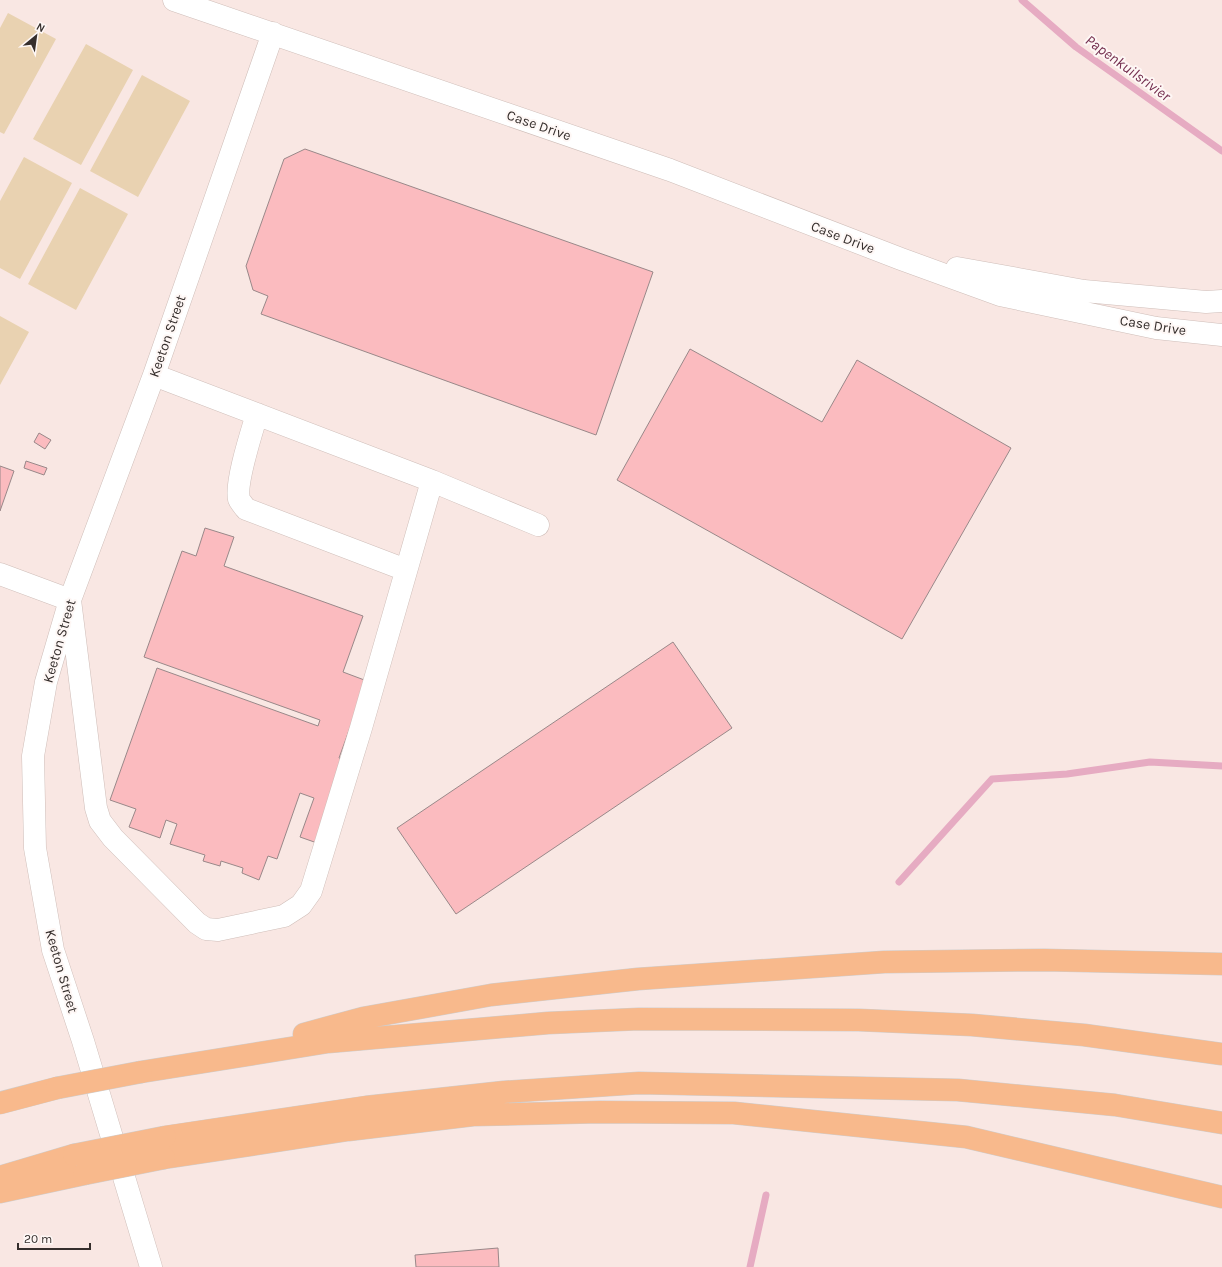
<svg xmlns="http://www.w3.org/2000/svg" width="1222" height="1267" font-family="Karla,sans-serif">
<style>
.green{fill:#e9d2b1}
.lines{fill:none;stroke-linecap:round;stroke-linejoin:round}
.stream{stroke:#e6abc2;stroke-width:7}
.building{fill:#fbbbbf;stroke:#998889}
.minor-casing{stroke:#cfbeb9;stroke-width:23}
.highway-casing{stroke:#cfcdcc;stroke-width:23}
.minor{stroke:#fff;stroke-width:22}
.highway{stroke:#f8b98c;stroke-width:22}
.highway-bridge-casing{stroke:#cfcdcc;stroke-width:23;stroke-linecap:butt}
.highway-bridge{stroke:#f8b98c;stroke-width:22}
.labels{text-anchor:middle;stroke-width:4;stroke-linejoin:round;paint-order:stroke}
.street-label{font-size:14px;fill:#352e2c;stroke:#fef7f5}
.water-label{font-size:15px;font-style:italic;fill:#742f4f;stroke:#fef7f5}
</style>
<rect width="100%" height="100%" fill="#f9e7e3"/>
<path class="green" d="M 8,13 L 56,39 L 4,134 L 0,132 L 0,28 Z
M 86,44 L 133,70 L 81,165 L 33,139 Z
M 142,75 L 190,101 L 138,197 L 90,171 Z
M 24,157 L 72,183 L 20,279 L 0,268 L 0,201 Z
M 80,188 L 128,214 L 76,310 L 28,284 Z
M 0,316 L 29,332 L 0,385 Z"/>
<g class="lines">
<path class="stream" d="M 1022,0 L 1076,47 L 1222,151
M 899,882 L 992,779 L 1067,774 L 1150,762 L 1222,766
M 750,1267 L 766,1195"/>
</g>
<path class="building" d="M 305,149 L 653,272 L 596,435 L 261,314 L 268,296 L 253,290 L 246,266 L 284,159 Z
M 690,349 L 822,422 L 857,360 L 1011,448 L 902,639 L 617,480 Z
M 39,433 L 51,440 L 45,449 L 34,442 Z
M 26,461 L 47,468 L 44,475 L 24,468 Z
M 0,466 L 14,471 L 0,511 Z
M 205,528 L 234,537 L 224,566 L 363,616 L 343,672 L 367,681 L 339,758 L 349,762 L 320,844 L 300,837 L 314,798 L 300,793 L 277,859 L 268,856 L 259,880 L 242,873 L 243,868 L 221,861 L 220,866 L 203,861 L 205,855 L 170,844 L 177,824 L 166,820 L 160,838 L 129,827 L 136,809 L 110,800 L 157,668 L 318,726 L 320,720 L 144,657 L 182,551 L 196,556 Z
M 673,642 L 732,728 L 456,914 L 397,828 Z
M 498,1248 L 499,1267 L 416,1267 L 415,1255 Z"/>
<g class="lines">
<g class="minor-casing">
<path id="minor" d="M 174,0 L 670,170 L 901,259 L 1000,295 L 1156,328 L 1222,335
M 957,268 L 1084,291 L 1206,302 L 1222,301
M 154,375 L 432,481 L 538,525
M 257,414 C 252,431 235,483 239,499 C 240,502 244,506 246,509 L 406,570
M 0,574 L 70,600 L 96,808 L 100,821 L 113,838 L 197,923 L 206,929 L 218,930 L 284,916 L 301,905 L 311,891 L 361,728 L 432,481
M 151,1267 L 83,1041 L 53,950 L 35,848 L 33,756 L 46,682 L 70,600 L 154,375 L 273,33"/>
</g>
<g class="highway-casing">
<path id="highway" d="M 304,1034 L 363,1018 L 491,995 L 638,979 L 884,962 L 1044,960 L 1222,964
M 141,1072 L 328,1042 L 548,1023 L 639,1019 L 859,1020 L 972,1025 L 1084,1035 L 1222,1054
M 0,1103 L 57,1088
M 165,1137 L 366,1107 L 504,1092 L 639,1083 L 958,1090 L 1115,1105 L 1222,1123
M 164,1158 L 348,1130 L 473,1115 L 600,1112 L 734,1113 L 966,1137 L 1222,1197
M 0,1177 L 74,1155
M 0,1192 L 84,1174"/>
</g>
<use href="#minor" class="minor"/>
<use href="#highway" class="highway"/>
<g class="highway-bridge-casing">
<path id="highway-bridge" d="M 57,1088 L 141,1072
M 74,1155 L 165,1137
M 84,1174 L 164,1158"/>
</g>
<use href="#highway-bridge" class="highway-bridge"/>
</g>
<g class="labels">
<g class="street-label">
<text transform="translate(539 125) rotate(19)" y="5">Case Drive</text>
<text transform="translate(843 237) rotate(21)" y="5">Case Drive</text>
<text transform="translate(1153 325) rotate(9)" y="5">Case Drive</text>
<text transform="translate(167 336) rotate(-71)" y="5">Keeton Street</text>
<text transform="translate(59 641) rotate(-74)" y="5">Keeton Street</text>
<text transform="translate(62 971) rotate(74)" y="5">Keeton Street</text>
</g>
<g class="water-label">
<text transform="translate(1128 68) rotate(36)" y="5">Papenkuilsrivier</text>
</g>
</g>
<g transform="translate(36 36) rotate(29)" stroke="#fef7f5" stroke-width="3" paint-order="stroke">
<path d="M0-3L7 15L0 10L-7 15Z" fill="#352e2c"/>
<text y="-6" font-size="11" font-weight="bold" text-anchor="middle" fill="#352e2c">N</text>
</g>
<path d="M18 1243v6h72v-6" fill="none" stroke="#352e2c" stroke-width="2"/>
<text x="24" y="1243" font-size="12" fill="#352e2c" stroke="#fef7f5" stroke-width="3" paint-order="stroke">20 m</text>
</svg>
